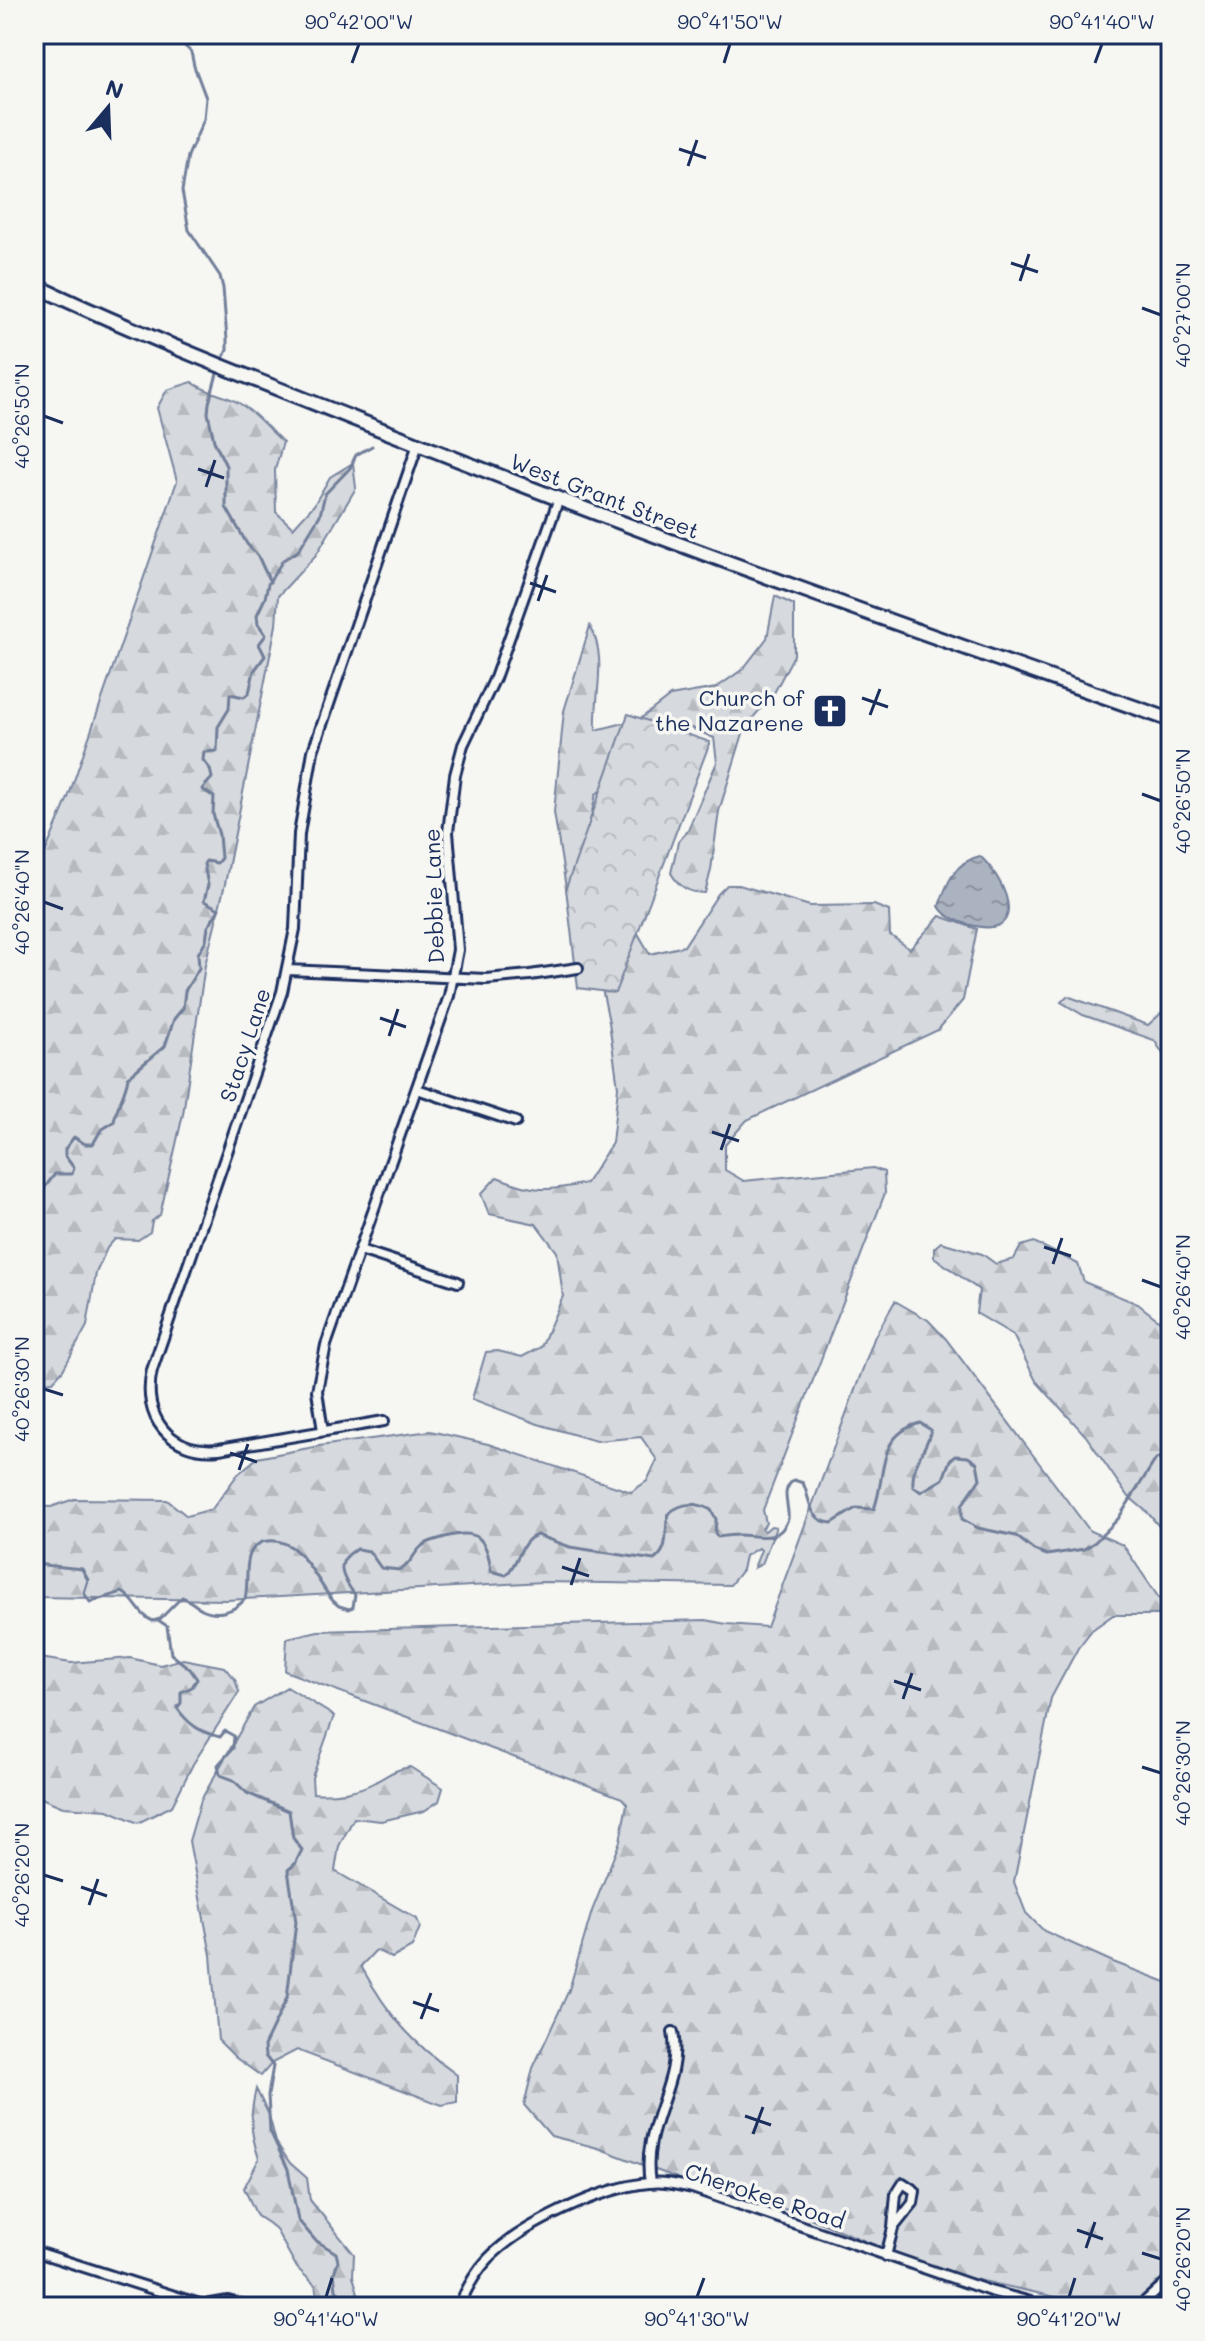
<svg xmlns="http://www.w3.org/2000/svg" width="1205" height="2341" font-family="Mali,sans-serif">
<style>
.forest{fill:url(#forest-firs);stroke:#78849e;stroke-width:2}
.park{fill:url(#park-crowns);stroke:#78849e;stroke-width:2}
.water{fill:url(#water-ripples);stroke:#717e99;stroke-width:2}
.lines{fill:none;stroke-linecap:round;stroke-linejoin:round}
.stream{stroke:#717e99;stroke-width:3}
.minor-casing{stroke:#1b2f5e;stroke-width:14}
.secondary-casing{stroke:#1b2f5e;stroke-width:18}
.minor{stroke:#f6f6f2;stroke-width:8}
.secondary{stroke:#f6f6f2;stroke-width:12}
.ticks{fill:none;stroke:#1b2f5e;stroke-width:3}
.labels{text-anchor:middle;stroke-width:7;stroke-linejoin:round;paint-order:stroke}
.street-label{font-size:22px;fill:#1b2f5e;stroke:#f6f6f2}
.poi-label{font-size:22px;fill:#1b2f5e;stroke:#f6f6f2;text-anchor:end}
.neatline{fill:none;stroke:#1b2f5e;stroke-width:3}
.ticks-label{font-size:20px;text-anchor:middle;fill:#1b2f5e}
</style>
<defs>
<pattern id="forest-firs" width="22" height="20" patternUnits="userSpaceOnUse" patternTransform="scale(2)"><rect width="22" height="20" fill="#d6d9dd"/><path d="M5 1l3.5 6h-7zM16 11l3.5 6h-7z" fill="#b7bbc0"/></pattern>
<pattern id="park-crowns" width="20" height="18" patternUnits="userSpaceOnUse" patternTransform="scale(2)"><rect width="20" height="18" fill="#d6d9dd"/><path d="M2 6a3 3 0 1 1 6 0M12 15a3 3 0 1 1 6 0" fill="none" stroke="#b7bbc0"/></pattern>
<pattern id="water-ripples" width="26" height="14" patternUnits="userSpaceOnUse" patternTransform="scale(2)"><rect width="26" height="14" fill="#abb2c0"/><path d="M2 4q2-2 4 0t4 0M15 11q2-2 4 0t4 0" fill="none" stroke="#8a919f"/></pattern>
</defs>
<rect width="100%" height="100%" fill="#f6f6f2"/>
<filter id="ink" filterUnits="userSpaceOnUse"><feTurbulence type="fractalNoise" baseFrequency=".0125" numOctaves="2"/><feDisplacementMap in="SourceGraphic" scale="16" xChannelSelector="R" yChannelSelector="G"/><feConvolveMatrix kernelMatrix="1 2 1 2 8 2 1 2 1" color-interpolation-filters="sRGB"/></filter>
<g filter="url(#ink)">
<path class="forest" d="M 192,382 C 206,393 224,394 239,403 C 256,413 268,429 283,442 L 275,470 L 276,512 L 293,528 L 314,505 L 330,477 L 353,463 L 356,488 L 316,555 L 278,596 L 276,625 L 225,884 L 205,965 L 183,1114 L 160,1215 L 152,1221 L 150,1232 L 138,1240 L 115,1239 L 107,1248 L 96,1273 L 87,1326 L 63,1370 L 53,1381 L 34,1383 L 34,879 L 68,798 L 177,481 L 157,408 L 167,390 Z
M 775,596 L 794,605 L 794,655 L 774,693 L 745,727 L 719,811 L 711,870 L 705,893 C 689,893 679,887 671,873 L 678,842 L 687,832 L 717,762 L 714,738 L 689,727 L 596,794 L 585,843 L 650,954 L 684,946 L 718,894 L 727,885 L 739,885 L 810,906 L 874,905 L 889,911 L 890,935 L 910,949 L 940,916 L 977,929 L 963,1000 L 938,1030 L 747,1120 L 725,1145 L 725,1170 L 744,1181 L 873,1168 L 884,1172 L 885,1193 L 763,1510 L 766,1523 L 762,1529 L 765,1531 L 771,1526 L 776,1527 L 762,1564 L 754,1568 L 761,1550 L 758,1548 L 745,1556 L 742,1570 L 730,1585 L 542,1582 L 227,1600 L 34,1597 L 34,1506 L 51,1507 L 74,1499 L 167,1500 L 187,1516 L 212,1509 L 238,1474 L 257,1458 L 319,1446 L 430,1431 L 488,1444 L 631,1492 L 647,1481 L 657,1460 L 641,1437 L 596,1441 L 538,1424 L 472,1399 L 486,1352 L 498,1351 L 522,1357 L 541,1347 L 563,1296 L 557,1252 L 536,1224 L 489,1214 L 481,1194 L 497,1177 C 534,1192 547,1192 586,1183 L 612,1143 L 618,1087 L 609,1022 L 599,974 L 574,939 L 554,812 L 564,711 L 590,626 C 608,657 594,696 596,730 L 640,719 L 670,696 L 716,688 L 743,669 L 767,638 Z
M 1067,996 L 1148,1025 L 1167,1008 L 1171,1008 L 1171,1066 L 1154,1040 L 1083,1015 L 1061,1002 Z
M 941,1242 L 982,1254 L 996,1264 L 1014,1259 L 1021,1246 L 1034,1242 L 1078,1264 L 1084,1282 L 1138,1304 L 1165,1325 L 1171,1326 L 1171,1541 L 1148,1513 L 1126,1494 L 1086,1436 L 1036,1381 L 1013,1335 L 976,1313 L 979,1290 L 934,1257 L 934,1248 Z
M 895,1301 L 928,1320 L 946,1339 L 1090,1531 L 1123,1545 L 1163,1604 L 1161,1615 L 1113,1615 L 1092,1630 L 1078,1648 L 1051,1698 L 1014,1882 L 1026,1913 L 1044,1931 L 1113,1962 L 1171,1984 L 1171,2307 L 1101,2307 L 937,2271 L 798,2213 L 690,2183 L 598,2148 L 551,2136 L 524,2105 L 533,2068 L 569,1990 L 592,1911 L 620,1841 L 627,1804 L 622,1798 L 285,1671 L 287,1638 L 318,1631 L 706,1620 L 726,1624 L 767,1627 L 875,1336 Z
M 34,1657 L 71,1663 L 130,1658 L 160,1665 L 183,1659 L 224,1667 L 235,1679 L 239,1692 L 193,1764 L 172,1806 L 138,1823 L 108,1810 L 63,1807 L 34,1795 Z
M 287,1687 L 334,1716 L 312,1778 L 313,1793 C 332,1795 358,1792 375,1782 C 390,1774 393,1770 410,1767 L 443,1788 L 439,1801 L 424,1811 L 381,1821 L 354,1818 L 339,1846 L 335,1871 L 417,1919 L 420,1927 L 412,1947 L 392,1958 L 376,1950 L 361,1966 C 388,2015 411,2042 457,2075 L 457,2102 L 442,2105 L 297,2050 L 272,2063 L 261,2076 L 236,2058 L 218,2040 L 211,1955 L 189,1841 L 201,1800 L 254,1707 Z
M 256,2089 L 269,2115 L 276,2142 L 290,2163 L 307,2178 L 310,2200 L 354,2254 L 353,2276 L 362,2307 L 319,2307 L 316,2286 L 297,2268 L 275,2228 L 257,2216 L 244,2188 L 259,2159 C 250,2131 249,2118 256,2089 Z"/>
<path class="park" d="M 628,714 L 710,742 L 615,993 L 578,988 L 566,888 Z"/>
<path class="water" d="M 980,856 C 1010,884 1030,944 964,923 C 954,919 944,916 939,906 C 946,885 955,861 980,856 Z"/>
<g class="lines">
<path class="stream" d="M 172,34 L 191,52 L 194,66 L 206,98 L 204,119 L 188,156 L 182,191 L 189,230 L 220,276 L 223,288 L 227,340 L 227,350 L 221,363
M 218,370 L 209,403 L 208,413 L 214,441 L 226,466 L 226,507 L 247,544 L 258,556 L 270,582
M 34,1180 L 39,1183 L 39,1190 L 42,1191 L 55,1174 L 72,1174 L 74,1168 L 65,1156 L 65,1149 L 74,1137 L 85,1144 L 93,1144 L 101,1130 L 114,1122 C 116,1106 126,1093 128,1077 L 165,1046 L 174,1019 L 183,1008 L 185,991 L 199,968 L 198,954 L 206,940 L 208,927 L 219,909 L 204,901 L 208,885 L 204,864 L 206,861 L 217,863 L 221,858 L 219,835 L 213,814 L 214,797 L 202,789 L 212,778 L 210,769 L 203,760 L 204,752 L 217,751 L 218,727 L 229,709 L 230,694 L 244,697 L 249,693 L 254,671 L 265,656 L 259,644 L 266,635 L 258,624 L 257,615 L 265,598 L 268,584 L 283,560 L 298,551 L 320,515 L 325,494 L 350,468 L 356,455 L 372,446
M 34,1231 L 43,1241 L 40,1251 L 34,1257
M 34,1564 L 82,1569 L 88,1580 L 84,1593 L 90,1602 L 122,1592 C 136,1599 138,1615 153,1621 L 160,1619 L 182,1597 C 190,1600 193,1604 200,1608 C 216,1617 234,1612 245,1599 C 249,1583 244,1563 252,1550 C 256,1545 261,1541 268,1541 C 301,1537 316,1581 333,1601 L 339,1606 L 349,1609 L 353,1607 L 355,1595 C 343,1579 332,1562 357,1549 L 369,1551 L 381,1568 L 400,1570 C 412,1564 412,1555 421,1547 C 427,1541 437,1540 445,1537 C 478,1528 487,1538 491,1571 L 506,1575 C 519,1563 520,1540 537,1535 L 570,1547 L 654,1560 C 671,1549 663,1529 669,1513 C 683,1502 696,1502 711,1510 L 716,1519 L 715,1534 L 718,1537 C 725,1536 732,1535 738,1535 C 759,1535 779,1544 788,1519 C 790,1505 779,1491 794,1480 L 803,1483 C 811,1500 808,1521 832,1523 L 856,1508 L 874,1509 C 887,1475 875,1436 920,1423 L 931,1430 C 927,1450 911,1462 913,1486 L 921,1492 L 943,1479 L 950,1460 L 955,1456 L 968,1457 L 977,1463 L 980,1479 L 962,1505 L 962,1519 L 978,1528 L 1016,1536 L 1034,1550 L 1047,1555 L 1084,1549 L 1095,1542 L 1118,1519 L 1156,1459 L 1171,1454
M 158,1620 L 167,1626 L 171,1654 L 190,1669 L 197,1679 L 192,1687 L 181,1692 L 181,1703 L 177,1708 C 189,1725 200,1732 220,1737 L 225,1731 L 234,1736 L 233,1748 L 218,1765 L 220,1775 L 233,1780 L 247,1793 L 289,1811 L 293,1838 L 302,1850 L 295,1864 L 288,1870 L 296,1922 L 287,1998 L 264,2046 L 265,2056 L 273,2066 L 268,2095 L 270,2131 L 288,2169 L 298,2220 L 315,2240 L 336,2253 L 338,2261 L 334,2273 L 336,2289 L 345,2302 L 346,2307"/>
<g class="minor-casing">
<path id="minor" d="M 288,970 L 486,979 L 530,975 L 578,968
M 417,1089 L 516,1122
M 360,1250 L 458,1282
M 384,1421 L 219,1449 C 170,1454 141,1417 152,1370 L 282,992 L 295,929 L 299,834 L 313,751 L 418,444
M 323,1431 L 317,1391 L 326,1345 L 449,996 L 458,950 L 448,832 L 455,775 L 463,745 L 495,678 L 558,501
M 650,2183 C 640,2124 683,2085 673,2032
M 903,2183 L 915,2191 L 913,2203 L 893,2228 L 896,2194 Z
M 34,2251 L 209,2307
M 886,2256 L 893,2228
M 205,2305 L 228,2301 L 249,2307
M 459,2307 C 466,2289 474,2274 488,2259 C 520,2225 603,2187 649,2183 C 664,2181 678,2185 692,2188 L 990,2291 L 1049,2307
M 1139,2307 L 1171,2278"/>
</g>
<g class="secondary-casing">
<path id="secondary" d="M 34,285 C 160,344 289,393 418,444 C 667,543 919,632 1171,720"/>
</g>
<use href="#minor" class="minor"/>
<use href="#secondary" class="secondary"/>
</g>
</g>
<path class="ticks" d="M 352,63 L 359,44M 724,63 L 730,44M 1095,63 L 1102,44M 679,149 L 706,158M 688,166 L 697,140M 1011,263 L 1038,272M 1020,281 L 1029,254M 1142,308 L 1161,315M 44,416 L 63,423M 198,469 L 224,478M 206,487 L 215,460M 530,583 L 556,592M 538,601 L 547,575M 862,698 L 888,707M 870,715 L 880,689M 1142,794 L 1161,801M 44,902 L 63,909M 380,1018 L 406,1027M 389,1036 L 398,1009M 712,1132 L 739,1141M 721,1150 L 730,1124M 1044,1247 L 1071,1256M 1053,1264 L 1062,1238M 1142,1280 L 1161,1287M 44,1389 L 63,1395M 230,1453 L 257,1462M 239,1470 L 248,1444M 562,1567 L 589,1576M 571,1585 L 580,1558M 894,1681 L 921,1690M 903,1699 L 912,1673M 1142,1767 L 1161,1773M 44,1875 L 63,1881M 81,1887 L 107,1896M 89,1905 L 98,1879M 413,2002 L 439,2011M 421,2019 L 431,1993M 745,2116 L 771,2125M 753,2134 L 763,2107M 1077,2230 L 1103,2239M 1086,2248 L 1095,2222M 1142,2253 L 1161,2259M 326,2297 L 332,2278M 697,2297 L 704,2278M 1069,2297 L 1075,2278"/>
<defs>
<g id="church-square" transform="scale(1.8)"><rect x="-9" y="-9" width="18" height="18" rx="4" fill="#1b2f5e" stroke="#f6f6f2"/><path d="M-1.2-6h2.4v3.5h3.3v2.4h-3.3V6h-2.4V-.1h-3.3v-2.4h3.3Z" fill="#fff"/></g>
</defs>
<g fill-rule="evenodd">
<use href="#church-square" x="830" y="711"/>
</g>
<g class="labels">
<g class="street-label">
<text transform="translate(605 496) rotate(21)" y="8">West Grant Street</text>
<text transform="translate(434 896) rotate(-92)" y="8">Debbie Lane</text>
<text transform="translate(245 1045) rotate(-72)" y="8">Stacy Lane</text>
<text transform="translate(765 2196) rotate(18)" y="8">Cherokee Road</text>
</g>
<g class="poi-label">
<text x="804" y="706">Church of<tspan x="804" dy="25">the Nazarene</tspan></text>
</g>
</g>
<rect width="1205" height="2341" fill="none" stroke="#f6f6f2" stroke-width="88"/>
<g transform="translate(108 108) rotate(19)" stroke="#f6f6f2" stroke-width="6" paint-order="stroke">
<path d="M0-6L14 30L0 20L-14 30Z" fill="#1b2f5e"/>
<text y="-12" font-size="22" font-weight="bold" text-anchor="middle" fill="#1b2f5e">N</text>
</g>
<rect x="44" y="44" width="1117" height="2253" class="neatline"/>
<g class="ticks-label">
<text x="359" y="29">90°42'00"W</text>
<text x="730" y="29">90°41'50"W</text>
<text x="1102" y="29">90°41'40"W</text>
<text transform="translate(1183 315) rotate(-90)" y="7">40°27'00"N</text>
<text transform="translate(22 416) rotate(-90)" y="7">40°26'50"N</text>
<text transform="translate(1183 801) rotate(-90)" y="7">40°26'50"N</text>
<text transform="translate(22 902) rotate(-90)" y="7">40°26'40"N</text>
<text transform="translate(1183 1287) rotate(-90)" y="7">40°26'40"N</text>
<text transform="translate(22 1389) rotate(-90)" y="7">40°26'30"N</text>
<text transform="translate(1183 1773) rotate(-90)" y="7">40°26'30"N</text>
<text transform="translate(22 1875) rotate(-90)" y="7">40°26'20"N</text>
<text transform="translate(1183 2259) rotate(-90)" y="7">40°26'20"N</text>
<text x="326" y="2326">90°41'40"W</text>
<text x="697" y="2326">90°41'30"W</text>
<text x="1069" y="2326">90°41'20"W</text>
</g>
</svg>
